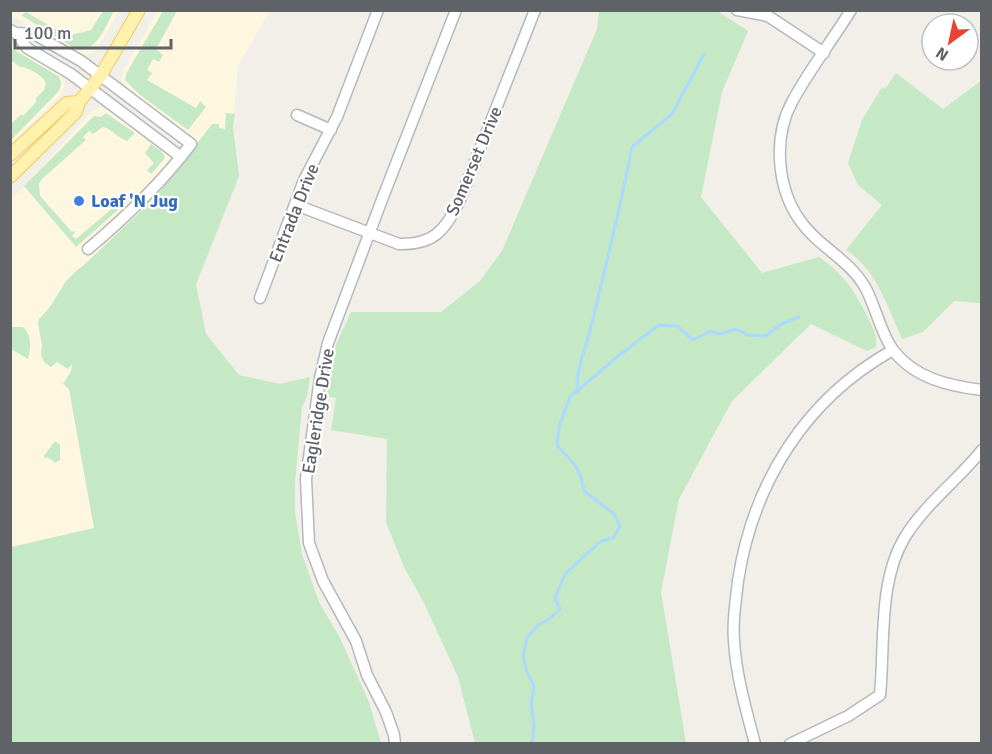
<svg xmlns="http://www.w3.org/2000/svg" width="992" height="754" font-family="Signika,sans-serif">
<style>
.commercial{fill:#fef7e0}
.green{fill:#c5e8c5}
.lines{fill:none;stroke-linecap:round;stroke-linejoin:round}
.stream{stroke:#aadaff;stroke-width:3}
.minor-casing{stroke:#b5b8bc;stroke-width:13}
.major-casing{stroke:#f2c960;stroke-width:14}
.minor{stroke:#fff;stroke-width:10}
.major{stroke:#fff2af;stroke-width:12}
.shop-dot{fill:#3f7fe0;stroke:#fff;stroke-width:2}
.labels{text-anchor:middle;stroke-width:4.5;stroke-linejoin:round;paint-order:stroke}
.street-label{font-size:18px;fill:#5f6368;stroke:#fff}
.shop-label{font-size:18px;font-weight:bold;fill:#366cbe;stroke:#fff;text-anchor:start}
</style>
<rect width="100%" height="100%" fill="#f1efe8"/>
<path class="commercial" d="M 10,11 L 119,11 L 97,49 L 86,55 L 81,54 L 11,16 Z
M 158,11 L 270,11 L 238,65 L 233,127 L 237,160 L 199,143 L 133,94 L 122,83 L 123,71 Z
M 11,45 L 59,73 L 65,85 L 59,97 L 11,145 Z
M 100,107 L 110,111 L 167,153 L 180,166 L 155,198 L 85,265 L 108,273 L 69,388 L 94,528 L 11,547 L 11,200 L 23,188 L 91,112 Z"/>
<path class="green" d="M 103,11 L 114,11 C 106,25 96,55 76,49 L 21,15 L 26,12 L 67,36 L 91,30 Z
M 163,11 L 177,11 L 156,49 L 163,55 L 159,62 L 153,59 L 147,70 L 152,73 L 147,80 L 196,108 L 200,101 L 206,107 L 188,130 L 140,95 L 125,80 L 127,72 Z
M 599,11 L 717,11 L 748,31 L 722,92 L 701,197 L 762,273 L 819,257 C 844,275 854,289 867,316 C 872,326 878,336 876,347 L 867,351 L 811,324 L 732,401 L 679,499 L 661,592 L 686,743 L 475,743 L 458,677 L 424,603 L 404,567 L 386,522 L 387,439 L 331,430 L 336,398 L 327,396 L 336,345 L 351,312 L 441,312 L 480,281 L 502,251 L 597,29 Z
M 11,48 L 58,76 C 62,80 62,87 58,92 L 11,140 L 11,124 L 21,114 L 23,116 L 37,101 L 35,99 L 44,90 L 46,83 C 42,75 28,67 20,67 L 12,61 L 11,62 Z
M 896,73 L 943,109 L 982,80 L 981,303 L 954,301 L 923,332 L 902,339 C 888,307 876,269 846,250 L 882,205 L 858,185 L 848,163 L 862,120 L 882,87 L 885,89 Z
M 106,113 L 135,133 L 127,141 C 118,138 112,129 103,127 L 93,134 L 89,131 L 83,137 L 86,140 L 43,178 L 39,183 L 40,196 L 72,232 L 74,231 L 75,232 L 72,236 L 76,239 L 115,206 L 118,210 L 76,247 L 24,186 L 94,116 L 101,117 Z
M 226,113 L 235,114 L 233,127 L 239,176 L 196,284 L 206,334 L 239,375 L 280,384 L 310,377 L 307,397 L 302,407 L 295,483 L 295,512 L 302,554 L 319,602 L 340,638 L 369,702 L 381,743 L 11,743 L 11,547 L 94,528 L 69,389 L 63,384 L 71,371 L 72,364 L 68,369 L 57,362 L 51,367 L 44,362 L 41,355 L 42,345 L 38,323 L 39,319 L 50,307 L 66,281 L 77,270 L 84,265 L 155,198 L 212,124 L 219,124 L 219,128 L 225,129 Z
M 151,144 L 162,152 L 165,158 L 151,174 L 147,170 L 154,163 L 145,153 Z
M 11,327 L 23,327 C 32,335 31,347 28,359 L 11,349 Z
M 55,441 L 60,445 L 60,460 L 54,463 L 54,462 L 47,457 L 45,459 L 44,456 Z"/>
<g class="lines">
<path class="stream" d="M 577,390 C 576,368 587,345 592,323 C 606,264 621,206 632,147 L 672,114 L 704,54
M 532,744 L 534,726 L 531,704 L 534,687 L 526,669 L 523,656 L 527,638 L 539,624 L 548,620 L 560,609 L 555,598 L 565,574 L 601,541 L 613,538 L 620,526 L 614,514 L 584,491 C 581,469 573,461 557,446 L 559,427 L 570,397 L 617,357 L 659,325 L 677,326 L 693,340 L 710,331 L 720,334 L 736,329 L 748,335 L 766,336 L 781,324 L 799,317"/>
<g class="minor-casing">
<path id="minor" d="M 737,10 L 768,16 L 824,53
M 851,10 C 832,41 809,70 792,102 C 773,137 777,187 799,219 C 817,246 849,259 865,287 C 876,307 880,332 893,350 C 914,378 949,386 982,390
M 10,30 L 16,33 L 34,34 L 81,61 L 191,144 C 161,184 126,217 88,249
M 16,33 L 27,48 L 71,74 L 181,157
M 297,115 L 331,130
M 296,205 L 399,244 C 433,245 445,231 459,202 L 535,10
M 260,298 L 304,180 L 337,117 L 378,10
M 395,744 L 394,735 L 386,712 L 367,675 L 356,641 L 323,581 L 309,543 L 306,479 L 320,378 L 328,343 L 383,197 L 456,10
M 755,744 C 746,709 736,676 734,640 C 732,621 736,600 738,581 C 753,483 805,399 893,350
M 790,744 L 848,716 L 880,695 C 885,644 878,581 905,537 C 925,504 958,480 982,450"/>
</g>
<g class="major-casing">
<path id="major" d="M 10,155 L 67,103 L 79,102
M 10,177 L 76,112 L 79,102 L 101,75 L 139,10"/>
</g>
<use href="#minor" class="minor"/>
<use href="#major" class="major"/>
</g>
<circle class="shop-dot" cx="79" cy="201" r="6"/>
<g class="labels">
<g class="street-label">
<text transform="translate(474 161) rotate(-67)" y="6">Somerset Drive</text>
<text transform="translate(294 213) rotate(-68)" y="6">Entrada Drive</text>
<text transform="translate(318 411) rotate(-81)" y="6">Eagleridge Drive</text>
</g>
<g class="shop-label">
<text x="91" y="207">Loaf 'N Jug</text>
</g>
</g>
<rect width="992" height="754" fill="none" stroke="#5f6368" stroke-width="24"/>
<g transform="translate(950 42) rotate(213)"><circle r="28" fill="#ffffff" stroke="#bfc1c3" stroke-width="1.5"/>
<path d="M0-4.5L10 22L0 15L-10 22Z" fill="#ea4335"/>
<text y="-9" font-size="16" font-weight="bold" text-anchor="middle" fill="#5f6368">N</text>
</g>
<path d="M15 39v9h156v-9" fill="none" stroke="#5f6368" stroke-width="3"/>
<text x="24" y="39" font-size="18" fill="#5f6368" stroke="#ffffff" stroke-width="4.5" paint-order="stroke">100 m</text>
</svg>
